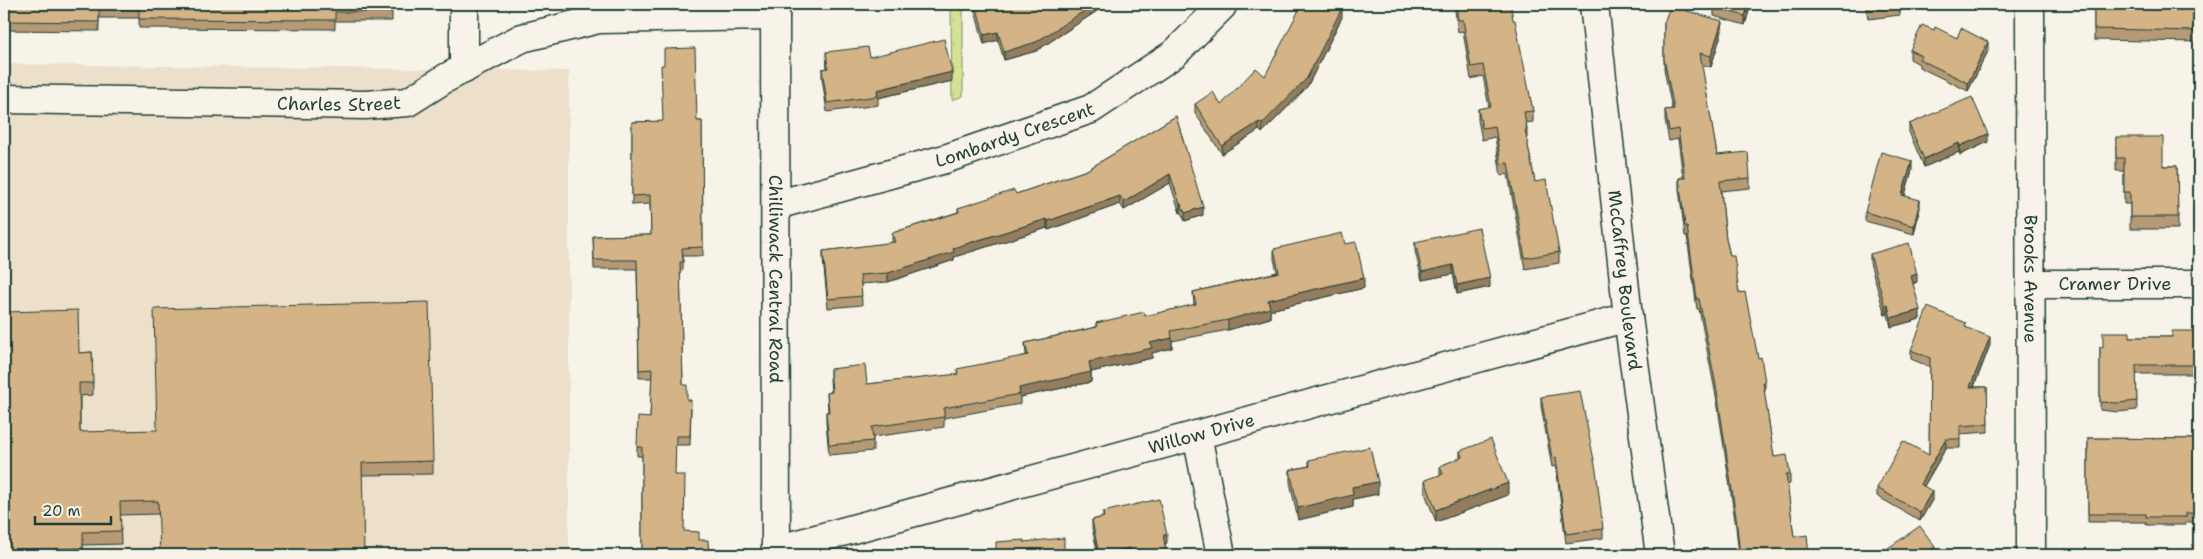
<svg xmlns="http://www.w3.org/2000/svg" width="2203" height="559" font-family="'Shantell Sans',sans-serif">
<style>
.built{fill:#ece0cb}
.park{fill:url(#park-tufts);stroke:#7a9064}
.lines{fill:none;stroke-linecap:round;stroke-linejoin:round}
.minor-casing{stroke:#1f3d34;stroke-width:31}
.minor{stroke:#f7f3e8;stroke-width:28}
.wall{fill:#b69a74;stroke:#1f3d34}
.shaded-wall{fill:#947d5e;stroke:#1f3d34}
.building{fill:#d4b387;stroke:#1f3d34}
.labels{text-anchor:middle;stroke-width:4;stroke-linejoin:round;paint-order:stroke}
.street-label{font-size:18px;fill:#1f3d34;stroke:#f7f3e8}
</style>
<defs>
<pattern id="park-tufts" width="24" height="20" patternUnits="userSpaceOnUse" patternTransform="scale(1.25)"><rect width="24" height="20" fill="#d5e295"/><path d="M3 7l-1-3M5 7V3M7 7l1-3M15 17l-1-3M17 17v-4M19 17l1-3" fill="none" stroke="#b6c381"/></pattern>
</defs>
<rect width="100%" height="100%" fill="#f7f3e8"/>
<filter id="ink" filterUnits="userSpaceOnUse"><feTurbulence type="fractalNoise" baseFrequency=".02" numOctaves="2"/><feDisplacementMap in="SourceGraphic" scale="10" xChannelSelector="R" yChannelSelector="G"/><feConvolveMatrix kernelMatrix="1 2 1 2 8 2 1 2 1" color-interpolation-filters="sRGB"/></filter>
<g filter="url(#ink)">
<path class="built" d="M 4,64 L 569,71 L 569,555 L 4,555 Z"/>
<path class="park" d="M 951,4 L 963,4 L 963,96 L 952,100 Z"/>
<g class="lines">
<g class="minor-casing">
<g id="minor">
<path d="M 464,4 L 464,69"/>
<path id="s1" d="M 775,4 L 776,555"/>
<path id="s2" d="M 1594,4 L 1628,317 L 1660,555"/>
<path id="s3" d="M 2030,4 L 2031,555"/>
<path id="s4" d="M 4,99 L 365,105 L 408,102 L 446,78 L 522,38 L 599,19 L 775,16"/>
<path id="s5" d="M 776,205 L 945,159 L 1091,109 L 1174,54 L 1222,6"/>
<path id="s6" d="M 2031,284 L 2199,284"/>
<path d="M 1197,435 L 1221,555"/>
<path id="s7" d="M 776,550 L 1628,317"/>
</g>
</g>
<use href="#minor" class="minor"/>
</g>
<path class="wall" d="M 4,4 L 392,4 L 392,21 L 335,21 L 335,29 L 139,28 L 139,18 L 99,18 L 99,31 L 4,30 Z
M 975,4 L 1098,4 L 1098,8 L 1097,9 L 1097,11 L 1036,51 L 1004,60 L 998,40 L 984,44 L 975,11 Z
M 1454,4 L 1509,4 L 1533,111 L 1533,122 L 1526,123 L 1527,130 L 1527,141 L 1535,182 L 1559,252 L 1559,263 L 1525,269 L 1508,174 L 1501,176 L 1495,137 L 1482,140 L 1478,120 L 1478,109 L 1489,107 L 1483,76 L 1471,79 L 1463,31 L 1458,32 Z
M 1751,4 L 1745,25 L 1714,16 L 1714,7 Z
M 1866,4 L 1900,4 L 1900,15 L 1868,19 Z
M 2094,4 L 2199,4 L 2199,42 L 2094,40 Z
M 1342,17 L 1307,87 L 1262,133 L 1259,130 L 1222,154 L 1195,113 L 1195,104 L 1221,105 L 1265,76 Z
M 1664,23 L 1722,31 L 1711,67 L 1701,64 L 1717,155 L 1750,178 L 1750,188 L 1721,191 L 1726,239 L 1739,293 L 1765,382 L 1765,392 L 1764,392 L 1774,457 L 1790,474 L 1790,484 L 1787,485 L 1794,537 L 1809,555 L 1739,555 L 1736,527 L 1717,401 L 1699,309 L 1697,309 L 1687,236 L 1685,236 L 1679,189 L 1679,178 L 1683,178 L 1678,139 L 1669,141 L 1665,120 L 1665,110 L 1672,109 L 1664,69 Z
M 1934,30 L 1957,38 L 1988,51 L 1968,91 L 1919,67 L 1919,64 L 1910,59 L 1910,50 Z
M 826,52 L 870,57 L 952,81 L 878,98 L 878,105 L 827,112 L 822,78 L 822,69 L 827,69 Z
M 1176,116 L 1203,215 L 1185,221 L 1181,212 L 1180,213 L 1170,183 L 1124,210 L 1120,204 L 1048,230 L 1047,228 L 954,257 L 954,260 L 888,282 L 861,284 L 862,305 L 828,308 L 823,259 L 823,251 L 892,243 L 892,233 L 958,212 L 958,208 L 1016,194 L 1087,170 Z
M 702,121 L 703,256 L 683,256 L 683,270 L 680,270 L 683,385 L 687,400 L 691,409 L 690,445 L 676,445 L 642,555 L 642,456 L 637,456 L 637,447 L 650,418 L 652,378 L 639,378 L 637,269 L 594,269 L 593,236 L 651,235 L 650,204 L 632,205 L 632,122 Z
M 1909,124 L 1988,142 L 1960,155 L 1959,152 L 1924,167 L 1909,132 Z
M 2116,137 L 2163,166 L 2177,166 L 2178,229 L 2130,229 L 2130,204 L 2124,204 L 2124,171 L 2116,171 Z
M 1912,170 L 1905,195 L 1920,208 L 1914,234 L 1865,221 L 1865,212 Z
M 1415,242 L 1490,287 L 1457,294 L 1453,274 L 1422,280 L 1415,251 Z
M 1345,244 L 1364,288 L 1270,310 L 1270,318 L 1228,330 L 1172,341 L 1172,348 L 1152,353 L 1152,358 L 1091,372 L 1091,382 L 1020,397 L 1020,404 L 944,418 L 944,427 L 873,437 L 873,451 L 829,455 L 826,422 L 826,412 L 828,412 L 827,393 L 831,392 L 830,379 L 830,369 L 867,384 L 957,375 L 1026,356 L 1025,343 L 1096,327 L 1096,323 L 1145,316 L 1194,305 L 1193,292 L 1277,272 L 1274,259 L 1274,249 Z
M 1870,254 L 1917,282 L 1913,284 L 1920,319 L 1891,327 L 1888,314 L 1885,315 L 1870,263 Z
M 4,312 L 79,353 L 92,352 L 93,395 L 80,396 L 80,432 L 433,461 L 433,474 L 362,475 L 158,514 L 120,515 L 121,544 L 83,545 L 83,555 L 4,555 Z
M 1966,327 L 1990,345 L 1974,387 L 1987,387 L 1988,432 L 1960,434 L 1960,448 L 1946,448 L 1924,486 L 1932,500 L 1920,521 L 1877,496 L 1877,488 L 1929,455 L 1930,367 L 1911,359 L 1911,350 Z
M 2199,331 L 2199,374 L 2136,374 L 2137,410 L 2118,412 L 2100,410 L 2100,347 L 2103,347 L 2130,337 L 2172,337 Z
M 1541,397 L 1603,529 L 1603,538 L 1566,543 L 1556,466 L 1552,467 L 1541,406 Z
M 2088,438 L 2199,439 L 2199,522 L 2186,522 L 2186,525 L 2146,525 L 2146,522 L 2088,522 Z
M 1460,451 L 1508,495 L 1436,522 L 1425,493 L 1425,480 L 1440,475 L 1440,466 L 1460,458 Z
M 1309,460 L 1378,494 L 1353,499 L 1353,507 L 1298,520 L 1290,482 L 1290,470 L 1309,466 Z
M 1103,512 L 1167,543 L 1165,544 L 1167,555 L 1098,555 L 1092,528 L 1092,520 L 1103,517 Z"/>
<path class="shaded-wall" d="M 1095,4 L 1098,4 L 1098,8 L 1097,9 L 1097,11 L 1036,51 L 1004,60 L 1004,52 Z
M 1749,4 L 1751,4 L 1745,25 L 1745,16 Z
M 1342,8 L 1342,17 L 1307,87 L 1262,133 L 1262,124 Z
M 1722,21 L 1722,31 L 1711,67 L 1711,56 Z
M 998,32 L 998,40 L 984,44 L 984,35 Z
M 1988,42 L 1988,51 L 1968,91 L 1968,83 Z
M 952,72 L 952,81 L 878,98 L 877,90 Z
M 1259,122 L 1259,130 L 1222,154 L 1222,146 Z
M 1988,134 L 1988,142 L 1960,155 L 1960,146 Z
M 1959,143 L 1959,152 L 1924,167 L 1924,159 Z
M 1912,161 L 1912,170 L 1902,204 L 1902,195 Z
M 1170,174 L 1170,183 L 1124,210 L 1124,202 Z
M 1120,196 L 1120,204 L 1048,230 L 1048,221 Z
M 1920,200 L 1920,208 L 1914,234 L 1914,226 Z
M 1180,204 L 1181,204 L 1181,212 L 1180,213 Z
M 1203,207 L 1203,215 L 1185,221 L 1185,213 Z
M 1047,219 L 1047,228 L 954,257 L 954,260 L 888,282 L 888,273 L 953,248 Z
M 1453,265 L 1453,274 L 1422,280 L 1422,272 Z
M 1917,274 L 1917,282 L 1911,284 L 1911,276 Z
M 1364,278 L 1364,288 L 1270,310 L 1270,318 L 1228,330 L 1228,320 L 1268,300 Z
M 1490,278 L 1490,287 L 1457,294 L 1457,285 Z
M 1888,305 L 1888,314 L 1885,315 L 1885,306 Z
M 1920,310 L 1920,319 L 1891,327 L 1891,318 Z
M 1990,337 L 1990,345 L 1970,396 L 1970,387 Z
M 1172,338 L 1172,348 L 1152,353 L 1152,358 L 1091,372 L 1091,382 L 1020,397 L 1019,388 L 1089,362 L 1150,343 Z
M 1946,439 L 1946,448 L 1920,493 L 1920,484 Z
M 1378,482 L 1378,494 L 1353,499 L 1353,507 L 1298,520 L 1298,508 L 1352,487 Z
M 1508,483 L 1508,495 L 1436,522 L 1436,510 Z
M 1932,491 L 1932,500 L 1920,521 L 1920,512 Z
M 1163,535 L 1167,535 L 1167,543 L 1163,544 Z
M 1935,547 L 1935,555 L 1924,555 Z
M 1130,548 L 1130,555 L 1099,555 Z"/>
<path class="building" d="M 4,4 L 392,4 L 392,12 L 335,12 L 335,20 L 139,19 L 139,9 L 99,9 L 99,22 L 4,21 Z
M 976,4 L 1095,4 L 1036,42 L 1004,52 L 998,32 L 984,35 Z
M 1302,4 L 1333,4 L 1342,8 L 1307,78 L 1262,124 L 1259,122 L 1222,146 L 1195,104 L 1213,92 L 1221,105 L 1256,68 L 1265,76 Z
M 1456,4 L 1509,4 L 1509,7 L 1511,6 L 1513,20 L 1515,20 L 1533,111 L 1524,112 L 1527,130 L 1525,130 L 1535,182 L 1546,180 L 1559,252 L 1525,258 L 1508,163 L 1501,164 L 1495,126 L 1482,128 L 1478,109 L 1491,106 L 1483,65 L 1471,67 L 1463,20 L 1458,20 Z
M 1715,4 L 1749,4 L 1745,16 L 1714,7 Z
M 1867,4 L 1900,4 L 1900,6 L 1868,10 Z
M 2094,4 L 2199,4 L 2199,31 L 2094,29 Z
M 1670,6 L 1722,21 L 1711,56 L 1700,53 L 1717,155 L 1748,152 L 1750,178 L 1720,181 L 1726,239 L 1730,256 L 1734,256 L 1739,293 L 1745,292 L 1758,358 L 1761,357 L 1765,382 L 1763,382 L 1774,457 L 1787,455 L 1790,474 L 1786,474 L 1794,537 L 1807,535 L 1809,555 L 1740,555 L 1736,517 L 1717,391 L 1699,299 L 1697,299 L 1687,226 L 1685,226 L 1679,178 L 1685,178 L 1678,129 L 1669,131 L 1665,110 L 1674,109 L 1664,59 L 1664,23 Z
M 1922,25 L 1934,30 L 1935,27 L 1957,38 L 1961,28 L 1988,42 L 1968,83 L 1919,59 L 1921,56 L 1910,50 Z
M 944,39 L 952,72 L 877,90 L 878,96 L 827,103 L 822,69 L 828,68 L 826,52 L 868,47 L 870,57 Z
M 695,48 L 697,121 L 702,121 L 703,247 L 682,248 L 683,262 L 680,262 L 683,385 L 687,385 L 687,400 L 691,400 L 690,436 L 676,436 L 675,475 L 685,475 L 684,531 L 699,532 L 699,540 L 708,540 L 709,555 L 642,555 L 642,447 L 637,447 L 638,417 L 650,418 L 652,369 L 639,370 L 637,260 L 594,260 L 593,236 L 651,235 L 650,195 L 632,196 L 632,122 L 663,121 L 661,65 L 664,65 L 664,49 Z
M 1972,97 L 1988,134 L 1960,146 L 1959,143 L 1924,159 L 1909,124 Z
M 1176,116 L 1203,207 L 1185,213 L 1181,204 L 1180,204 L 1170,174 L 1124,202 L 1120,196 L 1048,221 L 1047,219 L 953,248 L 954,252 L 888,273 L 860,275 L 862,296 L 828,299 L 823,251 L 895,242 L 892,233 L 959,212 L 958,208 L 1014,190 L 1016,194 L 1087,170 Z
M 2116,137 L 2163,137 L 2163,166 L 2177,166 L 2178,217 L 2130,217 L 2130,192 L 2124,192 L 2124,158 L 2116,158 Z
M 1881,152 L 1912,161 L 1902,195 L 1920,200 L 1914,226 L 1865,212 Z
M 1479,228 L 1490,278 L 1457,285 L 1453,265 L 1422,272 L 1415,242 Z
M 1342,233 L 1345,244 L 1356,242 L 1364,278 L 1268,300 L 1270,308 L 1228,320 L 1171,331 L 1172,338 L 1150,343 L 1152,348 L 1089,362 L 1091,372 L 1019,388 L 1020,394 L 944,408 L 944,417 L 872,427 L 873,441 L 829,445 L 826,412 L 829,412 L 827,393 L 832,392 L 830,369 L 865,365 L 867,384 L 958,374 L 957,369 L 1028,355 L 1025,343 L 1097,327 L 1096,323 L 1144,312 L 1145,316 L 1196,304 L 1193,292 L 1279,272 L 1274,249 Z
M 1909,243 L 1917,274 L 1911,276 L 1920,310 L 1891,318 L 1888,305 L 1885,306 L 1870,254 Z
M 429,302 L 433,461 L 362,463 L 364,555 L 160,555 L 158,501 L 120,502 L 121,531 L 83,532 L 83,548 L 4,550 L 4,312 L 78,310 L 79,353 L 92,352 L 93,383 L 79,383 L 80,432 L 157,430 L 154,309 Z
M 1928,307 L 1966,323 L 1965,327 L 1990,337 L 1970,387 L 1987,387 L 1988,424 L 1960,426 L 1960,439 L 1946,439 L 1920,484 L 1932,491 L 1920,512 L 1877,488 L 1903,441 L 1929,455 L 1930,358 L 1911,350 Z
M 2172,331 L 2199,331 L 2199,365 L 2136,365 L 2137,401 L 2118,403 L 2100,402 L 2100,347 L 2103,347 L 2103,332 L 2130,332 L 2130,337 L 2172,337 Z
M 1580,391 L 1596,470 L 1603,529 L 1566,534 L 1556,457 L 1552,458 L 1541,397 Z
M 2088,438 L 2199,439 L 2199,513 L 2186,513 L 2186,517 L 2146,517 L 2146,514 L 2088,514 Z
M 1491,439 L 1508,483 L 1436,510 L 1425,480 L 1443,474 L 1440,466 L 1462,457 L 1460,451 Z
M 1370,447 L 1378,482 L 1352,487 L 1353,495 L 1298,508 L 1290,470 L 1310,466 L 1309,460 Z
M 1159,499 L 1167,535 L 1163,535 L 1167,555 L 1132,555 L 1130,548 L 1099,555 L 1092,520 L 1104,517 L 1103,512 Z
M 1920,526 L 1935,547 L 1924,555 L 1878,555 Z
M 1064,538 L 1064,555 L 957,555 L 996,553 L 996,542 L 1024,540 L 1024,542 Z
M 1299,548 L 1336,548 L 1337,555 L 1300,555 Z"/>
</g>
<g class="labels">
<g class="street-label">
<text dy="6" stroke="none"><textPath href="#s4" startOffset="335">Charles Street</textPath></text>
<text dy="6" stroke="none"><textPath href="#s5" startOffset="249">Lombardy Crescent</textPath></text>
<text dy="6" stroke="none"><textPath href="#s1" startOffset="275">Chilliwack Central Road</textPath></text>
<text dy="6" stroke="none"><textPath href="#s2" startOffset="278">McCaffrey Boulevard</textPath></text>
<text dy="6" stroke="none"><textPath href="#s3" startOffset="275">Brooks Avenue</textPath></text>
<text dy="6" stroke="none"><textPath href="#s6" startOffset="84">Cramer Drive</textPath></text>
<text dy="6" stroke="none"><textPath href="#s7" startOffset="441">Willow Drive</textPath></text>
</g>
</g>
<rect width="2203" height="559" fill="none" stroke="#f7f3e8" stroke-width="20"/>
<rect x="10" y="10" width="2183" height="539" fill="none" stroke="#1f3d34" stroke-width="2" filter="url(#ink)"/>
<path d="M35 516v8h76v-8" fill="none" stroke="#1f3d34" stroke-width="2.5"/>
<text x="42" y="516" font-size="15" fill="#1f3d34" stroke="#f7f3e8" stroke-width="4" paint-order="stroke">20 m</text>
</svg>
